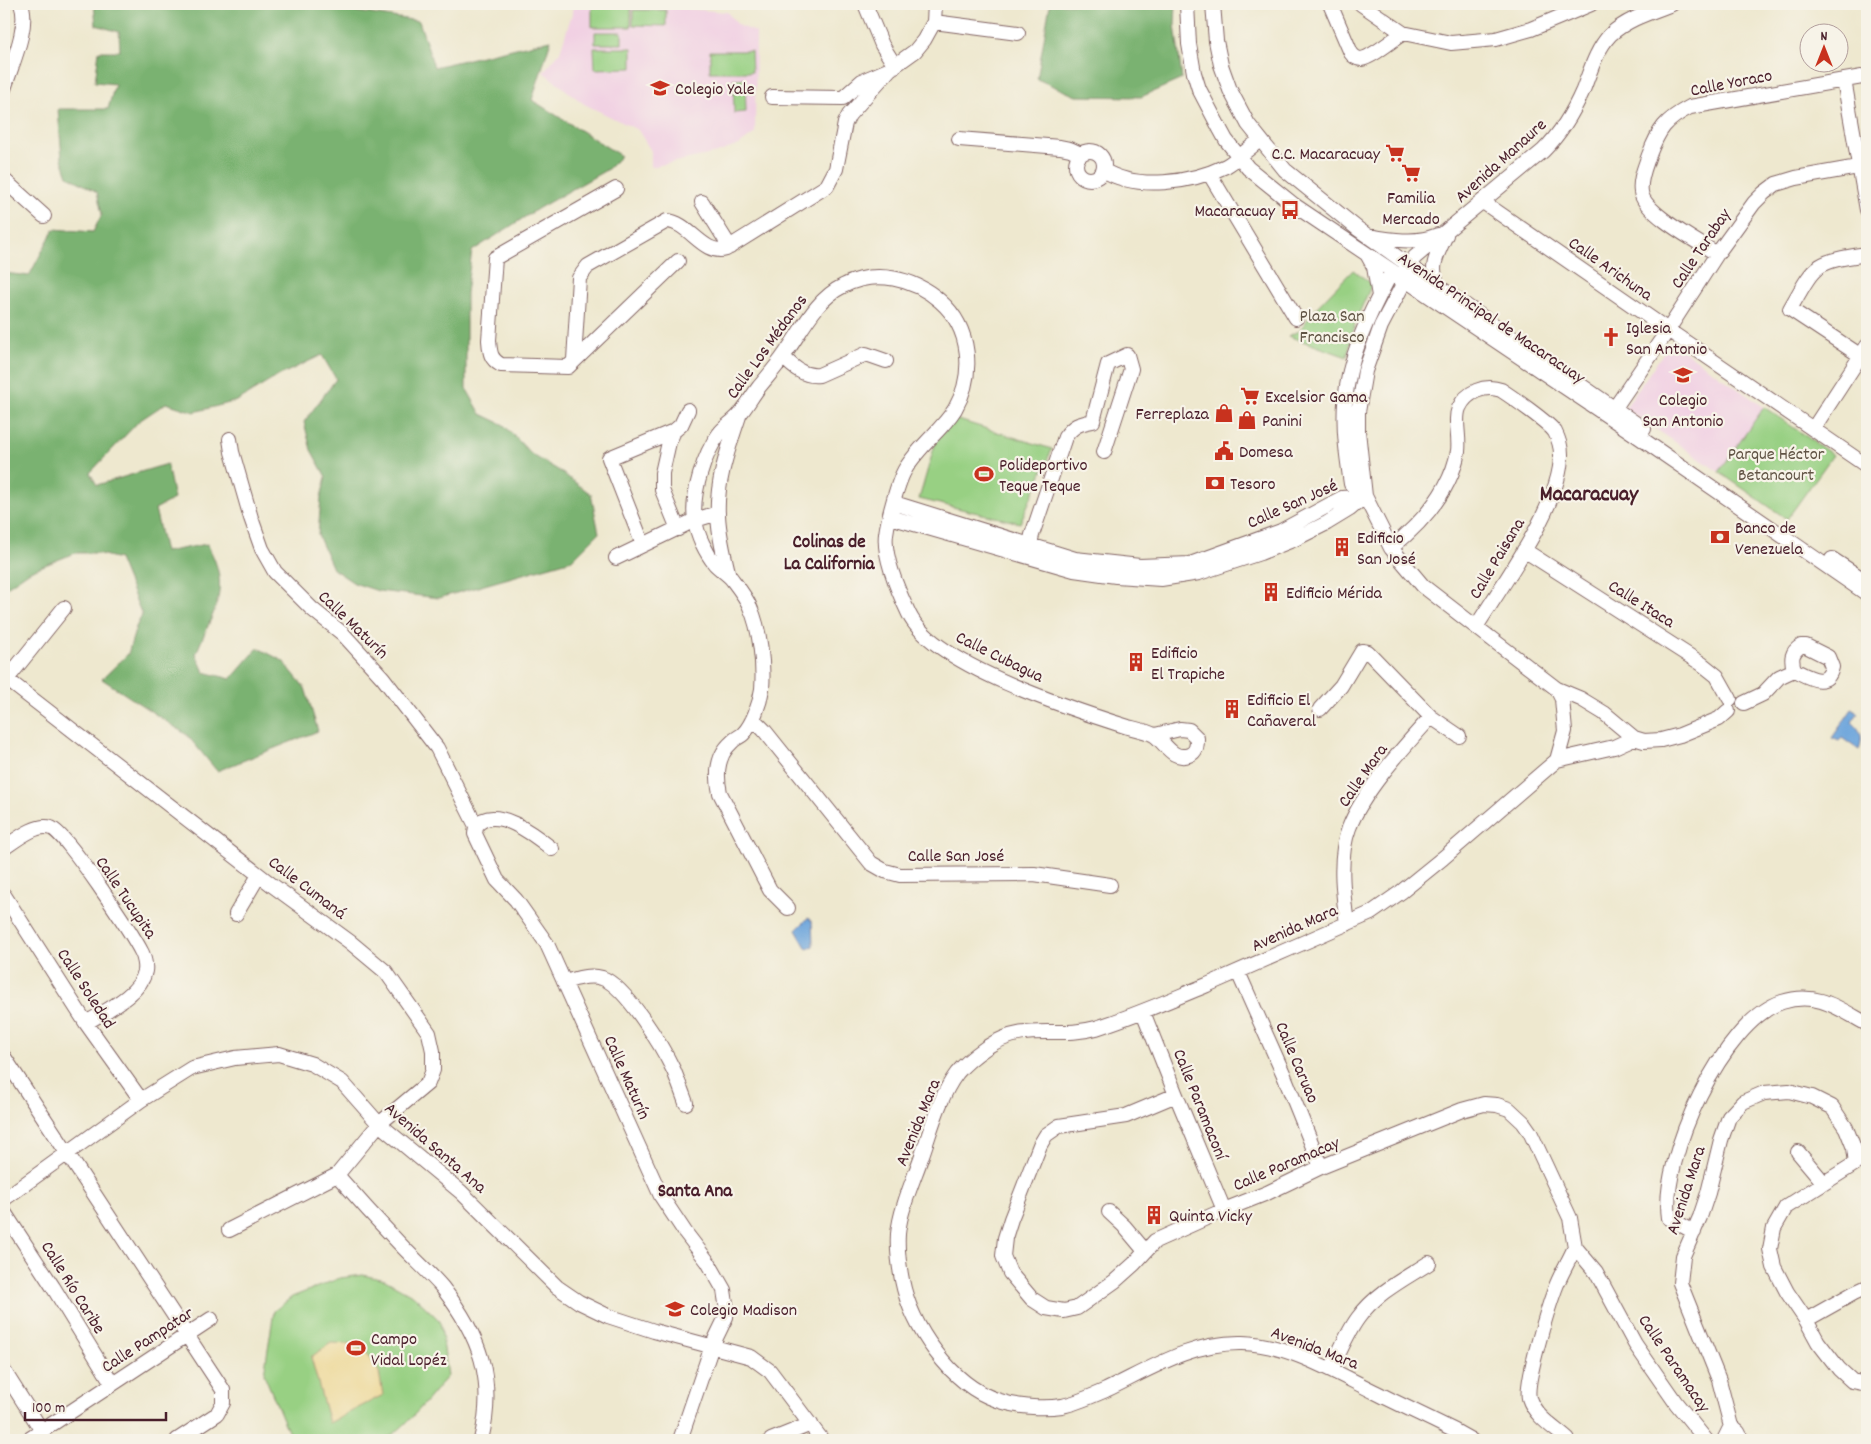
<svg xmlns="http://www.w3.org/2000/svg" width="1871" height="1444" font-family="Dekko,sans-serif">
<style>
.built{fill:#f1d0e3}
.green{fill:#98d083;stroke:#717857}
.forest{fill:#7ab271;stroke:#62684e}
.sand{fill:#eeda9e;stroke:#9c7c64}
.water{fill:#6ea6dc;stroke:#5c6284}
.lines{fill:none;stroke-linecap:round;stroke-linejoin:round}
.minor-casing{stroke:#836564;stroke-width:16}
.minor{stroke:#fff;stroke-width:14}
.labels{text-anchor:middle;stroke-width:4.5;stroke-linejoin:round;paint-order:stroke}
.street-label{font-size:18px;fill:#4a1f2b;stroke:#f7f3e8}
.poi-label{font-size:18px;fill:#4a1f2b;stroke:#f7f3e8;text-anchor:start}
.park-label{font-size:18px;fill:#615445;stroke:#f7f3e8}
.neighbourhood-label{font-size:19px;font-weight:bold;fill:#4a1f2b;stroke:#f7f3e8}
.district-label{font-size:22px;font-weight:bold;fill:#4a1f2b;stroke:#f7f3e8}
</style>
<rect width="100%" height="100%" fill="#f7f3e8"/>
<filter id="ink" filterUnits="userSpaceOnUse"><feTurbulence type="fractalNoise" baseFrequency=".02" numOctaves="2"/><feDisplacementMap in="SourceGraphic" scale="10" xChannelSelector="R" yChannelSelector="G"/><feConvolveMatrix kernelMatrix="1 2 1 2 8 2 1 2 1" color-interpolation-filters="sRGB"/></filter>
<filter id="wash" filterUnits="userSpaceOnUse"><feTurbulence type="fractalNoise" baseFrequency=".0096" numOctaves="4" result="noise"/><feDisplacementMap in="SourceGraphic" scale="20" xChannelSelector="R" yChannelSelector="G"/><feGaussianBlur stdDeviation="1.12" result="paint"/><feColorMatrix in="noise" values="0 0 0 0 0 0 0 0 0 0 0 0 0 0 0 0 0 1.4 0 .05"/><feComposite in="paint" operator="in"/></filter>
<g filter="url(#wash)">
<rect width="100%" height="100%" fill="#eee8cf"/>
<path class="built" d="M 575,4 L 629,4 L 727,12 L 739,26 L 756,32 L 755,133 L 739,145 L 717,153 L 651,167 L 651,151 L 638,130 L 584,104 L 543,72 L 560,52 Z
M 1671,342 L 1764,407 L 1719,472 L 1625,408 Z"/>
<path class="green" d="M 592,6 L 631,6 L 631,27 L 592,27 Z
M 633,10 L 666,10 L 666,26 L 633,25 Z
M 595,32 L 622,32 L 622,44 L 595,44 Z
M 594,48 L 632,48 L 632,68 L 595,69 Z
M 710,51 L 751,51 L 752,72 L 710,72 Z
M 733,79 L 745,79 L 746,112 L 734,113 Z
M 1353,270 L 1372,284 L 1356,320 L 1347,357 L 1288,336 L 1299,331 L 1316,308 Z
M 1764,407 L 1833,455 L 1787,519 L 1719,472 Z
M 955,419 L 1052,449 L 1020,523 L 919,499 L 936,441 Z
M 363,1275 L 385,1280 L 414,1296 L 440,1321 L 448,1376 C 428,1398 410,1424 385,1440 L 295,1440 L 290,1436 L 264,1374 L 274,1311 L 292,1297 L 340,1278 Z"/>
<path class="forest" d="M 94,4 L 305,4 L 419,21 L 434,67 L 551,40 L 532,100 L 621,156 L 608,169 L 539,208 L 472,251 L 466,293 L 466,388 L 481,414 L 504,425 L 531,454 L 558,470 L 591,494 L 599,533 L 572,560 L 439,598 L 378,591 L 354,583 L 333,569 L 318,535 L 321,497 L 326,477 L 311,450 L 304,422 L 336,379 L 322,355 L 280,375 L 237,401 L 194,412 L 166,403 L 139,421 L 90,473 L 97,485 L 167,464 L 174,499 L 155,509 L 165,552 L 207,544 C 233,590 213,610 196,654 L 204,672 L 231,679 L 258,648 L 283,661 L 305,688 L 318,731 L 217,771 L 187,735 L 102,679 L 128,654 L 136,627 L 142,615 L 119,559 L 96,553 L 75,553 L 30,571 L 4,589 L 4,273 L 29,276 L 54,229 L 93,232 L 102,214 L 97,192 L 68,176 L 62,159 L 58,109 L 108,109 L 115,84 L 95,82 L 99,51 L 120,51 L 119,32 L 96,25 Z
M 1050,4 L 1176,4 L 1175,25 L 1182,79 L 1141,97 L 1076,96 L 1037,79 Z"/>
<path class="sand" d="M 331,1343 L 353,1344 L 368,1354 L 379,1372 L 383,1395 L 329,1423 L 311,1357 Z"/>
<path class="water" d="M 1852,709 L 1858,713 L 1852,722 C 1862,731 1863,737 1859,750 L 1842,738 L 1839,741 L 1832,738 Z
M 808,918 L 812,921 L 813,946 L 807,949 L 796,930 Z"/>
</g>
<g filter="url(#ink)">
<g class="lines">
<g class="minor-casing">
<path id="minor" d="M 865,4 L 882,45 L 895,66
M 1187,4 L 1189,44 L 1194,73 L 1199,89 L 1220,129 L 1226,140 L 1248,168 L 1294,205 L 1636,435 L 1867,594
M 1213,4 L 1216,41 L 1221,65 L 1230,90 L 1248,124 L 1285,170 L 1358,229 L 1442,289 L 1644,429
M 1330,4 L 1351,53 C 1353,56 1357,59 1361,59 C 1371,58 1394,39 1403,33
M 1361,4 L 1403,33 L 1451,43 L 1496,39 L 1531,29 L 1591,4
M 934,22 L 1018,33
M 1844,80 L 1867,210
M 4,89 C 11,66 30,26 21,4
M 772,97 L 843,98 L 862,81 L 888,70
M 959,139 L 1060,147 L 1070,149 L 1081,154
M1076 165a14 14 0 1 1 28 0a14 14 0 1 1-28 0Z
M 1103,170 C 1137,191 1191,183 1226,166 C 1238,159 1249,148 1260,140
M 1209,173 L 1296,318
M 4,180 L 44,216
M 616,189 L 495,258 L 489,340 C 490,352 490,359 501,365 L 568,367 L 678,261
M 702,202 L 730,247
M 1483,202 L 1668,330 L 1867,466
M 1373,237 C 1396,240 1416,244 1438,235
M 1717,254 C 1700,243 1643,213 1641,192 C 1639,180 1645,167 1649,155 C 1659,129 1665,120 1690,107 L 1862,77
M 1368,256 L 1374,267 L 1379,296
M 1404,272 L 1415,257 L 1543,151 C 1561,133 1573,113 1583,90 C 1590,72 1596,50 1610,35 C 1627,19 1651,12 1672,4
M 1401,277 L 1402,286 L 1381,326 L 1365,371 L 1358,412 L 1358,431 L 1365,496 L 1391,548 L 1423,586 L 1476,627 L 1557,689 L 1581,699 L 1604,713 L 1634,738 L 1644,741 L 1661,740 L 1680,735 L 1719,719 L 1728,711
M 1441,289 C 1427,269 1437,255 1446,235
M 1861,356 L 1790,309 C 1816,263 1814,262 1867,254
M 783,357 C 793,367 804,377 819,375 L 866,354 L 886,361
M 574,360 L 579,278 L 588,266 L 667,221 C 689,222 703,256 726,249 L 827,186 L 836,169 L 845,123 L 849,115 L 890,69 L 915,51 L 924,40 L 934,22 L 935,4
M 1614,409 L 1668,330 L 1717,254 L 1754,203 L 1764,193 L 1776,184 L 1796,178 L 1858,167
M 1813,429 L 1867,346
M 230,439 L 232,452 L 251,518 L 262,549 L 275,572 L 312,609 L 343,634 L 383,678 L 437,748 L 476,826 L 475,834 L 497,880 L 516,900 L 547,944 L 661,1196 L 685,1232 L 708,1262 L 724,1290 L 727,1310 L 726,1317 L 712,1346 L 680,1440
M 1365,496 L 1351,484 C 1347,457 1343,430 1345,403 C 1348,358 1368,316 1389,277 L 1401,277
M 894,503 L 1075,559 L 1140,566 L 1190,564 L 1281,531 L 1342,498 L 1365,496
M 890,517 L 1074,570 L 1116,576 L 1161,579 L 1199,573 L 1260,553 L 1295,539 L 1327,523 L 1350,509 L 1365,496
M 678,529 L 662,490 L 662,473 L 669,442 L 674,431 L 681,425 L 688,410
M 643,545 L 609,458 L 674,431
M 1391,548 C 1422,523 1451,491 1458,451 C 1460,437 1454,420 1459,408 C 1466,392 1485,384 1501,390 C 1512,397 1549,423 1555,432 C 1558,438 1561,448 1561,454 C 1562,503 1502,585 1476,627
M 1524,550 L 1702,664 L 1717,676 L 1730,699
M 1028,554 L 1032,535 L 1065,437 C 1074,425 1078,424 1093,421 L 1108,364 L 1127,355 L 1131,369 L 1104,452
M 616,558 L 695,520 L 718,513
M 1832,559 L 1867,582
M 729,576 C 724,556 719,536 718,515 C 716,481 729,447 739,416
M 1801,646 L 1806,646 L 1828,657 L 1832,667 C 1827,690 1807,676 1794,670 C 1791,659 1791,652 1801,646 Z
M 4,677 L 272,885 L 350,942 L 386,972 L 429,1033 L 433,1051 L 433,1070 L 428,1083 L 379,1124 L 337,1175 L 229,1230
M 7,679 L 64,608
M 1744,703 L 1763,694 L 1779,677 L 1794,670
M 1320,709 L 1341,686 L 1362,651 L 1368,652 L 1431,717 L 1459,736
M 753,719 L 764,730 L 871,863 L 885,871 L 900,875 L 1034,874 L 1110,885
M 1557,760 L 1614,747 L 1634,738
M 476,826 C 494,803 536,836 552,849
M 4,848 C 16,840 36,823 51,828 C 65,831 133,935 142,953 C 144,957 146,966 145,971 C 141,994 105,1011 86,1023
M 4,895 L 86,1023 L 141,1100
M 788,908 L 770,890 L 720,793 C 716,775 717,755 732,742 C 735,738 740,737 743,734 C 753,724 760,703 762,689 C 764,664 760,629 750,607 C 746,597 737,586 731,578 C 726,573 720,569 715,564 C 706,553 697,535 695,520 C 691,495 704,454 719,434 C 724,427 733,422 739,415 C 746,407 752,396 759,387 C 768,376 777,366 785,354 C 802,330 816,299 843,286 C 875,269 914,278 940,301 C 971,328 975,374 955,409 C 942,430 919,446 906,468 C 898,480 888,519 886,534 C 883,557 899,593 909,614 C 933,665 1074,710 1128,727 C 1136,729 1147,731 1154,735 C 1165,742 1172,761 1189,755 C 1197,752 1197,745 1197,738 L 1189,730 L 1180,729 L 1155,735
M 236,914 L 259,875
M 1347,924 C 1343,894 1338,857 1349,828 C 1363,791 1404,747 1431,717
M 1238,972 L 1283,1073 L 1321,1167
M 564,982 C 576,979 589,974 602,978 C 626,986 663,1048 674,1071 C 678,1081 682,1092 686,1103
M 1143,1012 L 1176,1095 L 1224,1210
M 4,1057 L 223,1390 L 223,1403 L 217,1414 L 177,1440
M 1176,1095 L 1126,1116 L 1059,1126 L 1046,1135 L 1040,1145 L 1011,1219 L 1005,1238 L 1003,1256 L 1010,1273 L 1032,1299 L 1046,1308 L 1064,1311 L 1077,1308 L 1115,1281 L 1134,1264 L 1155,1241 L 1224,1210 L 1267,1193 L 1321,1167 L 1462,1110 L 1484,1104 L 1497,1105 L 1509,1109 L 1523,1122 L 1530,1132 L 1570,1218 L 1575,1247 L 1596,1272 L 1635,1344 L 1676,1403 L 1706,1440
M 1798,1152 L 1824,1183
M 1856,1163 L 1786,1207 L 1774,1228 L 1770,1249 L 1774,1267 L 1787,1292 L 1806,1320 L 1818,1342 L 1839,1369 L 1852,1381 L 1867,1384
M 337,1175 C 357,1198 378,1221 399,1243 C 413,1258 429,1272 442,1287 C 480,1336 496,1379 481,1440
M 4,1199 L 141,1100 L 192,1068 L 235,1058 L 279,1054 L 312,1064 L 342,1082 L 379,1124 L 461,1192 L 557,1287 L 579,1302 L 608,1316 L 654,1331 L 751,1357 L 770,1371 L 822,1440
M 4,1212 L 53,1287 L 112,1383
M 1109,1212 L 1124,1226 L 1145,1251
M 1694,1232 L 1669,1218 C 1660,1159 1723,1021 1782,1002 C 1817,991 1838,1008 1867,1024
M 1806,1320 L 1854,1293 L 1867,1287
M 1331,1370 C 1339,1353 1347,1333 1358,1318 C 1376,1293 1404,1279 1429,1263
M 4,1371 L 42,1431
M 1731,1426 L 1738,1432 L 1742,1440
M 28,1440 L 211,1319
M 771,1440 L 811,1424
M 1471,1440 L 1455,1431 C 1429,1418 1403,1406 1377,1393 C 1336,1373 1289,1344 1242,1343 C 1191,1342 1150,1369 1106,1390 C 1092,1396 1077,1403 1062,1406 C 1042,1409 1017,1407 997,1400 C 951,1385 911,1326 902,1280 C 899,1265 897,1249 898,1234 C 900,1210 913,1181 921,1158 C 931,1130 939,1097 957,1073 C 965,1063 977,1054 987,1047 C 1027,1021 1057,1039 1096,1028 C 1134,1016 1170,1000 1207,985 C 1262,961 1316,937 1371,913 L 1401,892 L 1443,858 L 1557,760 L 1565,731 L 1562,699 L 1557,689
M 1568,1440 C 1555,1428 1535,1417 1529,1398 C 1525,1382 1548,1308 1555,1289 C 1560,1275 1569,1261 1575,1247
M 1724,1440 L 1731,1426 L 1719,1380 L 1680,1283 L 1683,1256 L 1700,1217 L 1708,1193 L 1721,1140 L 1729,1117 L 1743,1102 L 1764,1093 L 1789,1091 L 1812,1097 L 1832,1107 L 1846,1128 L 1854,1148 L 1856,1163"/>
</g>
<use href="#minor" class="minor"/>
</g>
</g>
<defs>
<g id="school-bare" transform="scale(1.5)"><path d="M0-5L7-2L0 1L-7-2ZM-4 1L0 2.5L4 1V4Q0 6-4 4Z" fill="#c8321e" stroke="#f7f3e8" stroke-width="2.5" paint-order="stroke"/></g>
<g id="supermarket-bare" transform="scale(1.5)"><path d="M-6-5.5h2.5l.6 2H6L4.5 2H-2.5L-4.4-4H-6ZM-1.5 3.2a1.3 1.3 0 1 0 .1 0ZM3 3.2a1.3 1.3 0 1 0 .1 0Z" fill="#c8321e" stroke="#f7f3e8" stroke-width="2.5" paint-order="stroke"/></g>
<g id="bus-bare" transform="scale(1.5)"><path d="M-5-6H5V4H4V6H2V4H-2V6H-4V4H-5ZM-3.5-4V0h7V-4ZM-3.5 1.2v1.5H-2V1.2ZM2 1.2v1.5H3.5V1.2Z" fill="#c8321e" stroke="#f7f3e8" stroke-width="2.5" paint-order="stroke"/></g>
<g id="church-bare" transform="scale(1.5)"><path d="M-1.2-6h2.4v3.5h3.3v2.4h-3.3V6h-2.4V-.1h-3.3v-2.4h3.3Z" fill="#c8321e" stroke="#f7f3e8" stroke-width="2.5" paint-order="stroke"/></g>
<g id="shop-bare" transform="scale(1.5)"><path d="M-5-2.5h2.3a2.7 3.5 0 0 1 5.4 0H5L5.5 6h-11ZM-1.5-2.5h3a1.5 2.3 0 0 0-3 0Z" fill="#c8321e" stroke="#f7f3e8" stroke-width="2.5" paint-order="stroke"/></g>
<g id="civic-bare" transform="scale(1.5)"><path d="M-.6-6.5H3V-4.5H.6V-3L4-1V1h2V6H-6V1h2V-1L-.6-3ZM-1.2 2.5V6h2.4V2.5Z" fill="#c8321e" stroke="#f7f3e8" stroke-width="2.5" paint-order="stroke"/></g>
<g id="stadium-bare" transform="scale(1.5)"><path d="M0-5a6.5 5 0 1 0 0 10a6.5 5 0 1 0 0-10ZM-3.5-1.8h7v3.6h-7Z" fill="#c8321e" stroke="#f7f3e8" stroke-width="2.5" paint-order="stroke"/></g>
<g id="bank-bare" transform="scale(1.5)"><path d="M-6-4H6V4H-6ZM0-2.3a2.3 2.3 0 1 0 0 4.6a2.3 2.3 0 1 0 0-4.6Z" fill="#c8321e" stroke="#f7f3e8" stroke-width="2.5" paint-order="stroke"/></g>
<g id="building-bare" transform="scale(1.5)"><path d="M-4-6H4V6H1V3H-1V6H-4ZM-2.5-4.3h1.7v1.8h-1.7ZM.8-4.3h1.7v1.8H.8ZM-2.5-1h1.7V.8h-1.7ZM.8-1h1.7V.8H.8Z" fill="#c8321e" stroke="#f7f3e8" stroke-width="2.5" paint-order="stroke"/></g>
</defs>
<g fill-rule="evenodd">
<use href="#school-bare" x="660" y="88"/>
<use href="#supermarket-bare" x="1395" y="153"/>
<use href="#supermarket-bare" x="1411" y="173"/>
<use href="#bus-bare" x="1290" y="210"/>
<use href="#church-bare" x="1611" y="337"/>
<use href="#school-bare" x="1683" y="375"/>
<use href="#supermarket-bare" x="1250" y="396"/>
<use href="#shop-bare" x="1224" y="413"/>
<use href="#shop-bare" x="1247" y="420"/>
<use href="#civic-bare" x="1224" y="451"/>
<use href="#stadium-bare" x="984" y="474"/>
<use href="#bank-bare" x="1215" y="483"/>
<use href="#bank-bare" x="1720" y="537"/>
<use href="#building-bare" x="1342" y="547"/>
<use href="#building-bare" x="1271" y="592"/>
<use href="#building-bare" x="1136" y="662"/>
<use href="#building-bare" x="1232" y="709"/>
<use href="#building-bare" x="1154" y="1215"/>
<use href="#school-bare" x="675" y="1309"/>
<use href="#stadium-bare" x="356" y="1348"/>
</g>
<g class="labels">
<g class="street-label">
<text transform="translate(1731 82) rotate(-11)" y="6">Calle Yoraco</text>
<text transform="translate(1500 160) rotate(-42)" y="6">Avenida Manaure</text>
<text transform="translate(1700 248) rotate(-56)" y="6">Calle Tarabay</text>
<text transform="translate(1611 268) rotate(35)" y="6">Calle Arichuna</text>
<text transform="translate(1492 317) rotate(34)" y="6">Avenida Principal de Macaracuay</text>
<text transform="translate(766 346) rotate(-54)" y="6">Calle Los Médanos</text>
<text transform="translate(1292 503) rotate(-24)" y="6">Calle San José</text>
<text transform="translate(1496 558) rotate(-59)" y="6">Calle Paisana</text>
<text transform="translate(1642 603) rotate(32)" y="6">Calle Itaca</text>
<text transform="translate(354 624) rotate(44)" y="6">Calle Maturín</text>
<text transform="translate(1000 656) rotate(26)" y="6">Calle Cubagua</text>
<text transform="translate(1362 775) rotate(-55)" y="6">Calle Mara</text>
<text x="956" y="861">Calle San José</text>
<text transform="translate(308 887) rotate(37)" y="6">Calle Cumaná</text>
<text transform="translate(127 897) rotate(56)" y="6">Calle Tucupita</text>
<text transform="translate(1294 927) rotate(-24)" y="6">Avenida Mara</text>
<text transform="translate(87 988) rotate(57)" y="6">Calle Soledad</text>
<text transform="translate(1298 1062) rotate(67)" y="6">Calle Caruao</text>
<text transform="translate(628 1077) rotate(66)" y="6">Calle Maturín</text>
<text transform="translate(1201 1104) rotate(68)" y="6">Calle Paramaconí</text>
<text transform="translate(917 1122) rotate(-68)" y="6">Avenida Mara</text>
<text transform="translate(436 1147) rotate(41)" y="6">Avenida Santa Ana</text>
<text transform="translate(1286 1163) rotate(-23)" y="6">Calle Paramacay</text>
<text transform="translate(1685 1190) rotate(-72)" y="6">Avenida Mara</text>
<text transform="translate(74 1287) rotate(58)" y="6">Calle Río Caribe</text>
<text transform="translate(147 1339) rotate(-33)" y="6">Calle Pampatar</text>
<text transform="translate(1315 1347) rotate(21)" y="6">Avenida Mara</text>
<text transform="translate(1675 1363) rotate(56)" y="6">Calle Paramacay</text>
</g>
<g class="poi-label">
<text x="675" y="94">Colegio Yale</text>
<text x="1380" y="159" text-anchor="end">C.C. Macaracuay</text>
<text x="1411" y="203" text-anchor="middle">Familia<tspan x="1411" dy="21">Mercado</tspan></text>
<text x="1275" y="216" text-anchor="end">Macaracuay</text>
<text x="1626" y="333">Iglesia<tspan x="1626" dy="21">San Antonio</tspan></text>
<text x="1265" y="402">Excelsior Gama</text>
<text x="1683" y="405" text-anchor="middle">Colegio<tspan x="1683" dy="21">San Antonio</tspan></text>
<text x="1209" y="419" text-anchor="end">Ferreplaza</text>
<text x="1262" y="426">Panini</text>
<text x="1239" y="457">Domesa</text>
<text x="999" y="470">Polideportivo<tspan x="999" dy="21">Teque Teque</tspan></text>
<text x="1230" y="489">Tesoro</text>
<text x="1735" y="533">Banco de<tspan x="1735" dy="21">Venezuela</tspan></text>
<text x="1357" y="543">Edificio<tspan x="1357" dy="21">San José</tspan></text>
<text x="1286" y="598">Edificio Mérida</text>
<text x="1151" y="658">Edificio<tspan x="1151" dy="21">El Trapiche</tspan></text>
<text x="1247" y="705">Edificio El<tspan x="1247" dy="21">Cañaveral</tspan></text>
<text x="1169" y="1221">Quinta Vicky</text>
<text x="690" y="1315">Colegio Madison</text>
<text x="371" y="1344">Campo<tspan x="371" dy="21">Vidal Lopéz</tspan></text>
</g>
<g class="park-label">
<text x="1332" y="321">Plaza San<tspan x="1332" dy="21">Francisco</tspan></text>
<text x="1776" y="459">Parque Héctor<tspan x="1776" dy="21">Betancourt</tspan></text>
</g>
<g class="neighbourhood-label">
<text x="829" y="547">Colinas de<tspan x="829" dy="22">La California</tspan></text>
<text x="695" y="1196">Santa Ana</text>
</g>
<g class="district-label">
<text x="1589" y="500">Macaracuay</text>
</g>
</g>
<rect width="1871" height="1444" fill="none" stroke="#f7f3e8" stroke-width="20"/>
<g transform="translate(1824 48)"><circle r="24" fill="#f7f3e8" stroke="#b29e9c"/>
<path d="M0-4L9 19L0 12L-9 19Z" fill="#c8321e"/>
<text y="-8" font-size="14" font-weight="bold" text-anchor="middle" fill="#4a1f2b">N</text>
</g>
<path d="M25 1412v8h141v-8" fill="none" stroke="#4a1f2b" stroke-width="2.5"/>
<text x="32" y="1412" font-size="15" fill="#4a1f2b" stroke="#f7f3e8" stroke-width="4" paint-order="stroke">100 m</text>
</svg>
